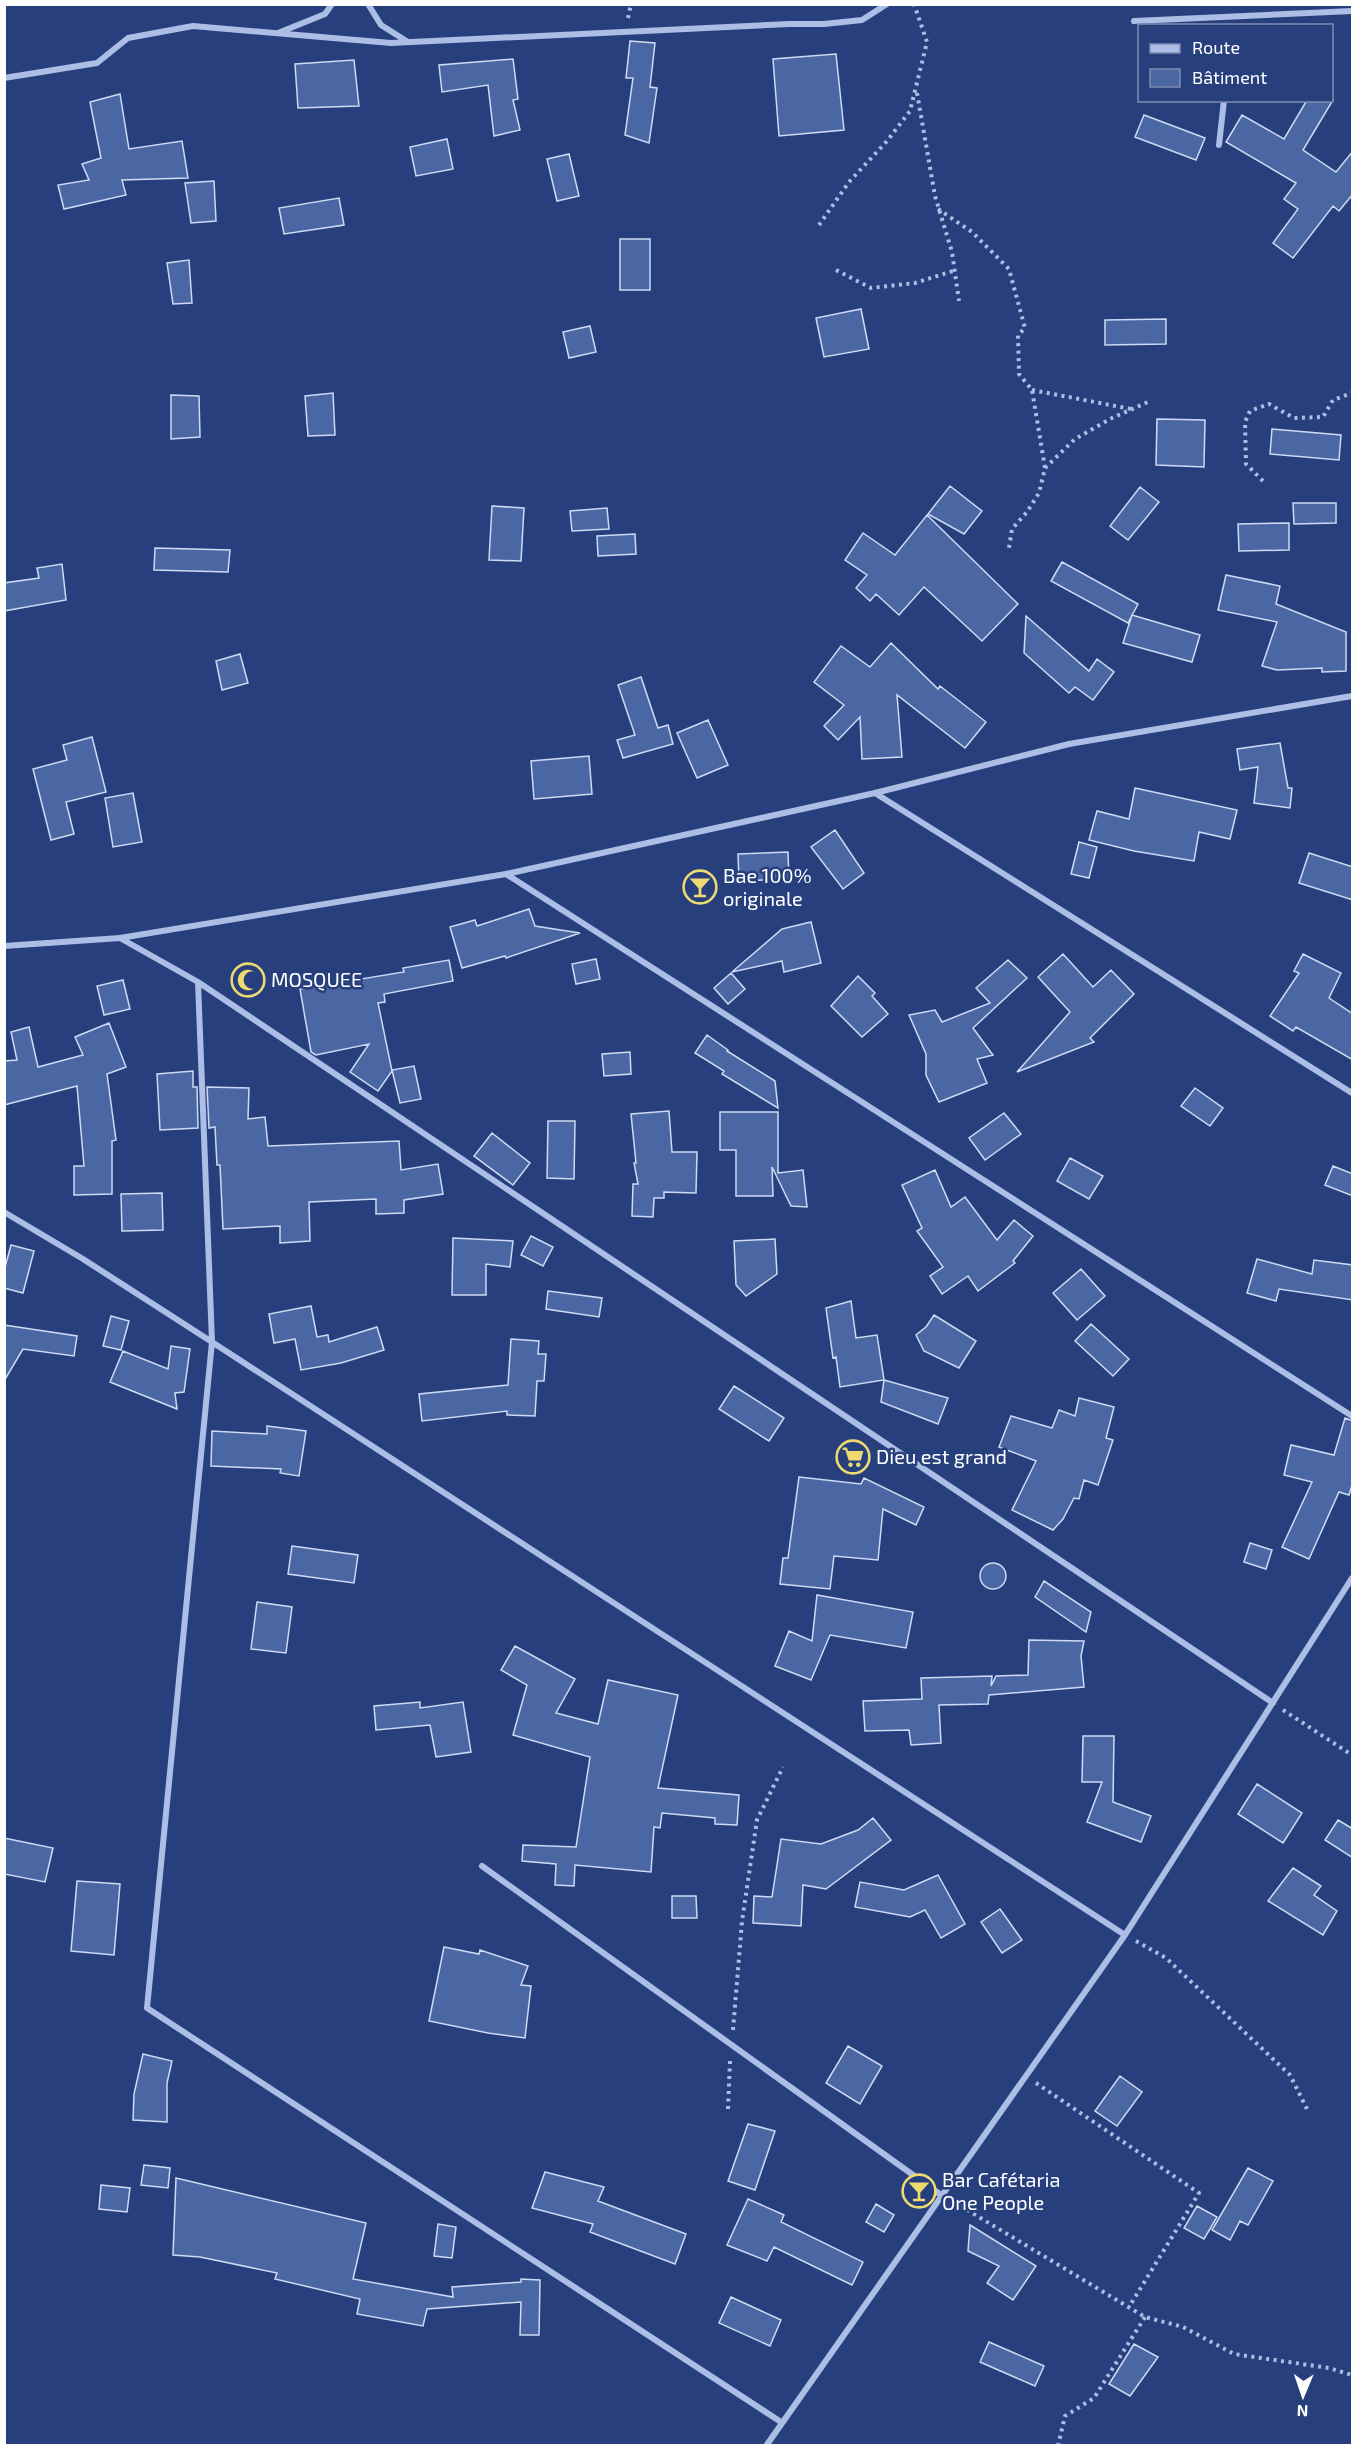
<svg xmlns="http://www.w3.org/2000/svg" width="1357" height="2450" font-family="'Exo 2',sans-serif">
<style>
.building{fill:#4b67a3;stroke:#cedaf4;stroke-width:1.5}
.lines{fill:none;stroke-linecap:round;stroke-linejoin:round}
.path{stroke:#acbee5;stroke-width:4;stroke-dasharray:3 4.5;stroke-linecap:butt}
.street{stroke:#acbee5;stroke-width:6}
.labels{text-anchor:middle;stroke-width:5;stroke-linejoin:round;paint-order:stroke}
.poi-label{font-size:20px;fill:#fff;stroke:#27407d;text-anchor:start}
</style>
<rect width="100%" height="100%" fill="#27407d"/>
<path class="building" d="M 630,41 L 655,43 L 650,87 L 657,88 L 649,143 L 625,135 L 633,78 L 626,78 Z
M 836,54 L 844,130 L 779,136 L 773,59 Z
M 513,59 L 518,99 L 513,100 L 520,130 L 494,136 L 488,85 L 442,92 L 439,65 Z
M 354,60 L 359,106 L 298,108 L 295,64 Z
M 120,94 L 129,149 L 182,141 L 188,178 L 122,180 L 126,195 L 64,209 L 58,185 L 89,180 L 82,164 L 101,158 L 90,102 Z
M 1307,100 L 1333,100 L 1303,150 L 1336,172 L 1353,151 L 1353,194 L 1339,211 L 1333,206 L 1293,258 L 1273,243 L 1298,209 L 1284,199 L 1296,183 L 1226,142 L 1242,115 L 1284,139 Z
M 1144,115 L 1205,138 L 1196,160 L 1135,137 Z
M 447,139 L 453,169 L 416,176 L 410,147 Z
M 569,154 L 579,196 L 557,201 L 547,159 Z
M 214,181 L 216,221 L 191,223 L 185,183 Z
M 339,198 L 344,225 L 284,234 L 279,208 Z
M 620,239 L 650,239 L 650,290 L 620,290 Z
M 189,260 L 192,303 L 173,304 L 167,263 Z
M 861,309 L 869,349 L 824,357 L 816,318 Z
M 1166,319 L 1166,344 L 1105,345 L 1105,320 Z
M 590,326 L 596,352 L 569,358 L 563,332 Z
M 333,393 L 335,435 L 308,436 L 305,396 Z
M 171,395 L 199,396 L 200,437 L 171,439 Z
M 1157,419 L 1205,420 L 1204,467 L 1156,465 Z
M 1272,429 L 1341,435 L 1339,460 L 1270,454 Z
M 950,486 L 982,511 L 964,534 L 928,514 Z
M 1140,487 L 1159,502 L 1128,540 L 1110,526 Z
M 1293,503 L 1336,503 L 1336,523 L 1294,524 Z
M 492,506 L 524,508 L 521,561 L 489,560 Z
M 607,508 L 609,529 L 572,531 L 570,511 Z
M 927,515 L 1018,604 L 982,641 L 924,587 L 899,615 L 876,594 L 870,601 L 856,588 L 867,575 L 845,560 L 863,533 L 895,555 Z
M 1289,523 L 1289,550 L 1239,551 L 1238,524 Z
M 635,534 L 636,554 L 598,556 L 597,536 Z
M 155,548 L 230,550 L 228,572 L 154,570 Z
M 1062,562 L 1138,604 L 1128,623 L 1051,581 Z
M 62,564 L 66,600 L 4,611 L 4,583 L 39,578 L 37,568 Z
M 1226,575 L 1280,586 L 1276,604 L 1346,632 L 1346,671 L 1322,672 L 1322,668 L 1277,670 L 1262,666 L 1277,622 L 1218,610 Z
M 1132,615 L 1200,635 L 1192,662 L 1123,643 Z
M 1026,616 L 1089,671 L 1097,659 L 1114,672 L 1093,700 L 1075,687 L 1069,693 L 1024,653 Z
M 891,643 L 938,689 L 940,686 L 986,722 L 965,748 L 897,695 L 902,757 L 862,759 L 860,717 L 838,740 L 824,726 L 844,705 L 814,682 L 841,646 L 870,667 Z
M 240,654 L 248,683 L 222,690 L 216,661 Z
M 641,677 L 658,728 L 668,725 L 673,744 L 623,758 L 617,740 L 635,735 L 618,685 Z
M 708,720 L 728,765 L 697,778 L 677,733 Z
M 92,737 L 106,792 L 66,802 L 74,834 L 51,840 L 33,769 L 67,760 L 63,745 Z
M 1280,743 L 1288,788 L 1292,788 L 1290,808 L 1254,803 L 1258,767 L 1240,770 L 1237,749 Z
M 589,756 L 592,794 L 534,799 L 531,761 Z
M 1135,788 L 1237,810 L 1230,839 L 1199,832 L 1194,861 L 1134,851 L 1089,840 L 1097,811 L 1129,819 Z
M 133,793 L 142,842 L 113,847 L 105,798 Z
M 835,830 L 864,873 L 843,889 L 811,847 Z
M 1079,842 L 1097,847 L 1089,878 L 1071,874 Z
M 788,852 L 789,879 L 739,881 L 738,854 Z
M 1309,853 L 1353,867 L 1353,900 L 1299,883 Z
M 529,909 L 535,926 L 580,933 L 506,958 L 505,956 L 462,968 L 450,927 L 475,920 L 477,926 Z
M 811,922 L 821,963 L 784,972 L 782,961 L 732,972 L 782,929 Z
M 1063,954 L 1093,987 L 1111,970 L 1134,994 L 1090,1038 L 1094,1042 L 1017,1072 L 1070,1012 L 1038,977 Z
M 1303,954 L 1341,973 L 1329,998 L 1353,1014 L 1353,1060 L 1296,1027 L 1293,1031 L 1270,1016 L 1299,973 L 1294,971 Z
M 596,959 L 600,979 L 576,984 L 572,964 Z
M 449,960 L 453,981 L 384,994 L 385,1002 L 378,1003 L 392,1071 L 378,1091 L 350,1072 L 369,1044 L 316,1055 L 311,1052 L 300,989 L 404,972 L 403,968 Z
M 1008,960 L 1027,978 L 973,1028 L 993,1055 L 977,1059 L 987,1083 L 939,1102 L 926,1075 L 926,1054 L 909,1015 L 935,1010 L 942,1022 L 990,1003 L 976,988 Z
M 731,973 L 745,989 L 728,1004 L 714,988 Z
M 858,976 L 875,993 L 872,996 L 888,1014 L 862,1037 L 831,1006 Z
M 123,980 L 130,1009 L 104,1015 L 97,986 Z
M 109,1023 L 126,1067 L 107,1074 L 116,1140 L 112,1141 L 112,1194 L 74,1195 L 74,1166 L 84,1166 L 77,1086 L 4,1105 L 4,1061 L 17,1060 L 11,1032 L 29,1027 L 38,1067 L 83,1055 L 75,1037 Z
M 707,1035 L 728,1050 L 727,1051 L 775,1081 L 778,1108 L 722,1074 L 724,1071 L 695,1053 Z
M 630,1052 L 631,1074 L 604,1076 L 602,1054 Z
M 414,1066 L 421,1099 L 400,1103 L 392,1070 Z
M 193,1071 L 193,1087 L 197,1087 L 198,1128 L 160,1130 L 157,1074 Z
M 207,1087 L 249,1088 L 248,1119 L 265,1117 L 268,1146 L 399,1141 L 401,1170 L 438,1164 L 443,1194 L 404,1200 L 404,1213 L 376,1214 L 376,1199 L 309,1202 L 310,1241 L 280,1243 L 280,1226 L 223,1229 L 220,1165 L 217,1165 L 215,1127 L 209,1128 Z
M 1195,1088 L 1223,1108 L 1210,1126 L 1181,1106 Z
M 669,1111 L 672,1152 L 697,1152 L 696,1193 L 664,1192 L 664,1198 L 654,1198 L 653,1217 L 632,1216 L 633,1184 L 638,1184 L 634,1163 L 636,1163 L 631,1114 Z
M 720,1112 L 778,1112 L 778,1173 L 803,1170 L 807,1207 L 791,1206 L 772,1167 L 773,1196 L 736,1196 L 736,1150 L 720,1150 Z
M 1004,1113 L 1021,1134 L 985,1160 L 969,1138 Z
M 548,1121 L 575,1121 L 574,1179 L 547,1178 Z
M 492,1133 L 530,1163 L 513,1185 L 474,1156 Z
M 1070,1158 L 1103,1176 L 1089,1199 L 1057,1181 Z
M 1333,1166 L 1353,1174 L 1353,1196 L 1325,1185 Z
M 935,1170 L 951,1207 L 965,1197 L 997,1240 L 1014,1220 L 1033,1236 L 1013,1261 L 1015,1263 L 978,1291 L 968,1276 L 942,1294 L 930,1276 L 943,1267 L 917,1231 L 922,1228 L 902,1185 Z
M 162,1193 L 163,1230 L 122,1231 L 121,1194 Z
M 531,1236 L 553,1247 L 543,1266 L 521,1255 Z
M 453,1238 L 513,1241 L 510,1267 L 486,1264 L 486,1295 L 452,1295 Z
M 775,1239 L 777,1274 L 746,1296 L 736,1285 L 734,1241 Z
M 11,1245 L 34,1251 L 23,1293 L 4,1288 L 4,1271 Z
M 1257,1259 L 1312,1274 L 1314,1260 L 1353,1265 L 1353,1300 L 1279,1289 L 1276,1301 L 1247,1293 Z
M 1081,1269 L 1105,1296 L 1077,1320 L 1053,1293 Z
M 548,1291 L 602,1298 L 599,1317 L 546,1309 Z
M 851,1301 L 856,1338 L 877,1335 L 884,1380 L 840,1387 L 836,1357 L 833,1358 L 826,1308 Z
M 311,1306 L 317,1337 L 328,1335 L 329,1342 L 377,1327 L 384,1350 L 341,1363 L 301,1370 L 295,1339 L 274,1343 L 269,1314 Z
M 934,1315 L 976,1341 L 959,1368 L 924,1351 L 916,1335 L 926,1327 Z
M 111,1316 L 129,1321 L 121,1350 L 103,1346 Z
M 1091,1324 L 1129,1359 L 1113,1376 L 1075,1341 Z
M 4,1325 L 77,1336 L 74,1356 L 23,1349 L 4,1381 Z
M 511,1339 L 539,1341 L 538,1354 L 546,1354 L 544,1381 L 537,1381 L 535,1416 L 507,1415 L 507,1411 L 422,1421 L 419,1394 L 508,1385 Z
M 171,1346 L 190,1349 L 184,1392 L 175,1393 L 177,1409 L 110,1382 L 123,1351 L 168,1369 Z
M 884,1380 L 948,1398 L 938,1424 L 881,1402 Z
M 734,1386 L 784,1418 L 769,1441 L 719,1409 Z
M 1079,1398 L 1114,1407 L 1106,1438 L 1113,1440 L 1098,1485 L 1084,1480 L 1079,1499 L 1074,1498 L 1063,1519 L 1053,1530 L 1012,1510 L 1036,1461 L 999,1447 L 1011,1416 L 1052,1428 L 1059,1410 L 1075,1416 Z
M 1345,1418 L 1353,1421 L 1353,1482 L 1349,1495 L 1339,1492 L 1309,1559 L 1282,1547 L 1312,1482 L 1284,1475 L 1291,1445 L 1334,1455 Z
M 267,1426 L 306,1431 L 299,1476 L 280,1473 L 281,1469 L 211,1466 L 212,1431 L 267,1434 Z
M 799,1477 L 861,1484 L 864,1478 L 924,1507 L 916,1525 L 883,1509 L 878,1560 L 834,1556 L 830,1589 L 780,1584 L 783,1558 L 788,1558 Z
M 1250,1543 L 1272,1550 L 1266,1569 L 1244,1562 Z
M 292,1546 L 358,1555 L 354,1583 L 288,1574 Z
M980 1576a13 13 0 1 1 26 0a13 13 0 1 1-26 0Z
M 1044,1581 L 1091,1612 L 1086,1632 L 1035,1597 Z
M 817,1595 L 913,1612 L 906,1648 L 830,1635 L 811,1680 L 775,1666 L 789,1631 L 812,1641 Z
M 257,1602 L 292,1607 L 286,1653 L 251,1649 Z
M 1029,1640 L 1084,1641 L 1081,1656 L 1084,1687 L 989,1695 L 988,1704 L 939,1705 L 941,1743 L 911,1745 L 909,1730 L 865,1731 L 863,1701 L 922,1699 L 921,1678 L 992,1676 L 991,1686 L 996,1676 L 1028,1675 Z
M 515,1646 L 575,1679 L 556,1713 L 598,1724 L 608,1680 L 678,1695 L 658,1788 L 739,1795 L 737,1825 L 715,1824 L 715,1818 L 662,1813 L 660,1828 L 654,1827 L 651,1872 L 575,1865 L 574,1886 L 555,1885 L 556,1864 L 522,1861 L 523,1845 L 576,1847 L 590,1757 L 513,1735 L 527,1685 L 501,1670 Z
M 420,1702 L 420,1708 L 463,1702 L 471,1752 L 436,1757 L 430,1725 L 376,1730 L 374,1706 Z
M 1083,1736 L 1114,1736 L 1113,1802 L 1151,1816 L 1141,1842 L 1087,1822 L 1102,1782 L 1082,1782 Z
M 1257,1784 L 1302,1813 L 1283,1843 L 1238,1814 Z
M 873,1818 L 891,1840 L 826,1889 L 803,1885 L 801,1926 L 753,1923 L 754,1896 L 772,1897 L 781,1839 L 821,1844 L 858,1830 Z
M 1338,1820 L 1353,1829 L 1353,1858 L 1325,1840 Z
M 4,1838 L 53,1848 L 45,1882 L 4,1874 Z
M 1293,1868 L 1321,1886 L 1314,1895 L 1337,1911 L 1323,1935 L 1268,1901 Z
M 938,1875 L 965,1924 L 941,1938 L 925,1910 L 910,1917 L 855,1907 L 860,1882 L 904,1890 Z
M 77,1881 L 120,1884 L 114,1955 L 71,1951 Z
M 672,1896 L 696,1896 L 697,1918 L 672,1918 Z
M 1000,1909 L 1022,1940 L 1002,1953 L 981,1922 Z
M 444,1947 L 479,1954 L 480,1950 L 528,1966 L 521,1985 L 531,1986 L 525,2038 L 488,2033 L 429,2021 Z
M 848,2046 L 882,2066 L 860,2104 L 826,2083 Z
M 143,2054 L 172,2061 L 167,2083 L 167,2122 L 133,2120 L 134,2094 Z
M 1120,2076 L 1142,2092 L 1117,2126 L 1095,2111 Z
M 748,2124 L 775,2131 L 755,2190 L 728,2181 Z
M 144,2165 L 170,2168 L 168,2188 L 141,2185 Z
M 1248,2168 L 1273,2181 L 1248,2225 L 1240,2221 L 1230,2240 L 1212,2230 Z
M 545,2172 L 604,2187 L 598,2201 L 686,2234 L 675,2264 L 590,2232 L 593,2224 L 532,2208 Z
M 176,2178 L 366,2223 L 353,2279 L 453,2297 L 452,2287 L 521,2282 L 521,2279 L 540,2280 L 539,2335 L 520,2335 L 521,2302 L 427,2309 L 423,2326 L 357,2314 L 360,2299 L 275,2279 L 277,2273 L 200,2257 L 173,2255 Z
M 101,2185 L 130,2188 L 127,2212 L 99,2209 Z
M 748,2199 L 784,2215 L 781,2222 L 863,2262 L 852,2285 L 774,2247 L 767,2261 L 727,2245 Z
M 876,2204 L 894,2215 L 884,2232 L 866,2222 Z
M 1197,2206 L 1217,2217 L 1204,2239 L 1184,2228 Z
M 438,2224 L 456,2227 L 452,2258 L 434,2256 Z
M 970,2225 L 1036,2266 L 1013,2300 L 987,2283 L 999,2266 L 968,2251 Z
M 731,2297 L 781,2320 L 770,2346 L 719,2323 Z
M 989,2342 L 1044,2366 L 1035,2386 L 980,2362 Z
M 1134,2344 L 1158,2357 L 1130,2396 L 1109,2384 Z"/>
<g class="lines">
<path class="path" d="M 628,18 L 631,4
M 917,93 L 935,196 L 952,252 L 959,301
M 938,209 L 972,232 L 1009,269 L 1025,328 L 1018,335 L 1019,374 L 1032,390 L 1045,468 L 1039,493 L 1027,512 L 1012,529 L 1009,548
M 819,225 L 849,182 L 887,141 L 910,111 L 927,42 L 914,4
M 836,270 L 871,288 L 915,283 L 953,271
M 1032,390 L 1131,409
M 1045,468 L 1075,439 L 1112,418 L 1148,402
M 1263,481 L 1246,464 L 1245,422 L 1250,411 L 1269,404 L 1294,418 L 1323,417 L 1333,400 L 1352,393
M 1283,1710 L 1352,1755
M 1136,1941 L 1166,1958 L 1290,2075 L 1308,2111
M 733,2030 L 742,1921 L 757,1820 L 783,1767
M 1036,2083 L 1199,2193 L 1129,2307
M 728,2109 L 730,2061
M 954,2202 L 1145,2317 L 1183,2327 L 1234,2354 L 1329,2368 L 1352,2375
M 1058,2446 L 1065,2416 L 1094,2398 L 1145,2317"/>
<path class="street" d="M 368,4 L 381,25 L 408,42
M 1134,21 L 1352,11
M 278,33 L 325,14 L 332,4
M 4,78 L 97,63 L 128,38 L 193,26 L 391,43 L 789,24 L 824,24 L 862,20 L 887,4
M 1219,145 L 1224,100
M 875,793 L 1352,1093
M 506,874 L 1352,1416
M 120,938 L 198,982 L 1273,1703
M 4,946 L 120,938 L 506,874 L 875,793 L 1069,744 L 1352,696
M 4,1212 L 83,1259 L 212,1342 L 198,982
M 482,1866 L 941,2195
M 781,2422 L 147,2008 L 212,1342 L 1125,1935
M 766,2446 L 1125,1935 L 1352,1578"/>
</g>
<defs>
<g id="bar-ring" transform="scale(1.725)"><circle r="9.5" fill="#27407d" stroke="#edda71" stroke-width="1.5"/><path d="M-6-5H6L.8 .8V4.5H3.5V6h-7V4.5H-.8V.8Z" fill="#edda71"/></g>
<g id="mosque-ring" transform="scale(1.725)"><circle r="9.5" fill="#27407d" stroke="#edda71" stroke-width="1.5"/><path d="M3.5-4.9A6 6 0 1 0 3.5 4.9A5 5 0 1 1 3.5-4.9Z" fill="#edda71"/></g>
<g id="supermarket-ring" transform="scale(1.725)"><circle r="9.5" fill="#27407d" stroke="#edda71" stroke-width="1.5"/><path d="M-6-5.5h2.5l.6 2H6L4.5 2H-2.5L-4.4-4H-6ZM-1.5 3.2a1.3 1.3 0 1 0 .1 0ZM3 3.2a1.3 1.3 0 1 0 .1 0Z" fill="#edda71"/></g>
</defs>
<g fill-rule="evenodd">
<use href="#bar-ring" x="700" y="887"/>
<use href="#mosque-ring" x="248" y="980"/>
<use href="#supermarket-ring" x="853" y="1457"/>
<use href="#bar-ring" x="919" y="2191"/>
</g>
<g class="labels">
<g class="poi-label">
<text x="723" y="883">Bae 100%<tspan x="723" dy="23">originale</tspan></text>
<text x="271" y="987">MOSQUEE</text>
<text x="876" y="1464">Dieu est grand</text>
<text x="942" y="2187">Bar Cafétaria<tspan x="942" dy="23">One People</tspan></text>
</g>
</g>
<rect width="1357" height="2450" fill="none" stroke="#ffffff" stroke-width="12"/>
<rect x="1138" y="24" width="195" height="78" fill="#27407d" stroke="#7d8cb1" stroke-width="1.5"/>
<rect x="1150" y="44" width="30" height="9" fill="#acbee5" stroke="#7d8cb1" stroke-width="1.5"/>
<text x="1192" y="54" font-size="18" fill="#ffffff">Route</text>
<rect x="1150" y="69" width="30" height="18" fill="#4b67a3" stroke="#7d8cb1" stroke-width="1.5"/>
<text x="1192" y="84" font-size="18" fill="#ffffff">Bâtiment</text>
<g transform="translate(1303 2396) rotate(182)" stroke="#27407d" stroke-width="4.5" paint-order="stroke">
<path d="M0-4.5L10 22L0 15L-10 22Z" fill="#ffffff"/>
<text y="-9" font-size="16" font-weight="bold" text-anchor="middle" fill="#ffffff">N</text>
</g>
</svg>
